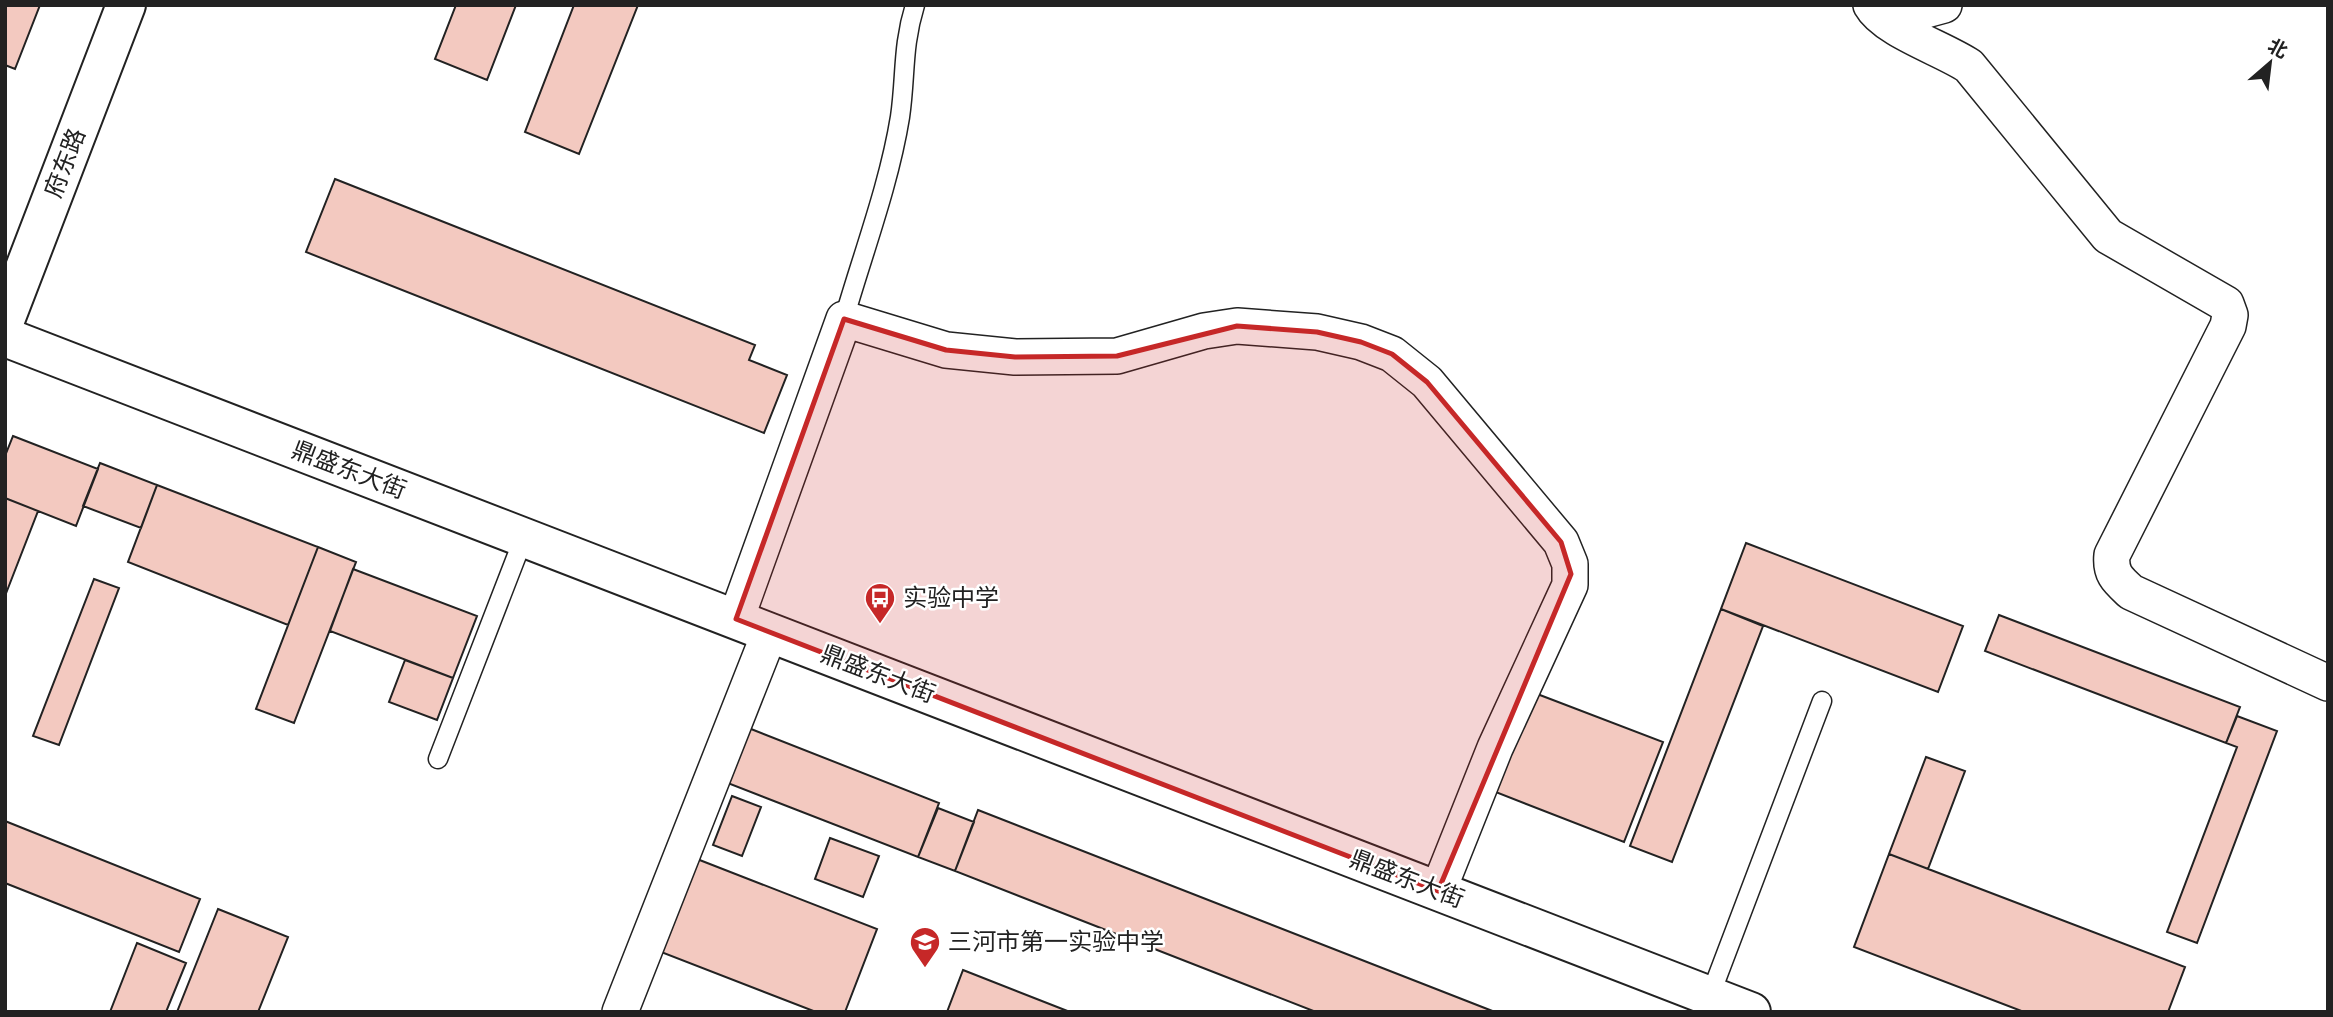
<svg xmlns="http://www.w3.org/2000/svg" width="2333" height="1017" font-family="Karla,'Noto Sans SC',sans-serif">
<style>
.building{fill:#f3c9c0;stroke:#222;stroke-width:2}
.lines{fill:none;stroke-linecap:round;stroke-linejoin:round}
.service-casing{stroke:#222;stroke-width:21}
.minor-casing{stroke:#222;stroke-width:38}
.tertiary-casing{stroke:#222;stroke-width:42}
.secondary-casing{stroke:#222;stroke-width:42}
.service{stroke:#fff;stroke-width:18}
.minor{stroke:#fff;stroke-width:35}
.tertiary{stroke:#fff;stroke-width:38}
.secondary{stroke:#fff;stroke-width:38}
.marked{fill:#c62828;fill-opacity:0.2;stroke:#c62828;stroke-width:5;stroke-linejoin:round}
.labels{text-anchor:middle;stroke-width:5;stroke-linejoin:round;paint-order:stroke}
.street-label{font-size:24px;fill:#222;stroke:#fff}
.poi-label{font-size:24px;fill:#222;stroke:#fff;text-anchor:start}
</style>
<rect width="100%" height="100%" fill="#fff"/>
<path class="building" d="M 5,5 L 40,5 L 15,69 L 5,65 Z
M 456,5 L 516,5 L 487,80 L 435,59 Z
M 574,5 L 638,5 L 579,154 L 525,132 Z
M 335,179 L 755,345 L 749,360 L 787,375 L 764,433 L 306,252 Z
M 13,436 L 98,469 L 76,526 L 5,498 L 5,456 Z
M 100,463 L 157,485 L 141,528 L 83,506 Z
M 157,485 L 318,547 L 288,625 L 128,562 Z
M 5,498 L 38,511 L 5,596 Z
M 1746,543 L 1963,626 L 1938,692 L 1721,609 Z
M 318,547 L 356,562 L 294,723 L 256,709 Z
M 353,569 L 477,616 L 453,678 L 330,631 Z
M 94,579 L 119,588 L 59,745 L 33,736 Z
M 1721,609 L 1763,626 L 1672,862 L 1630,846 Z
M 1999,615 L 2240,707 L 2226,743 L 1985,651 Z
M 405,660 L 453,678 L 437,720 L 389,702 Z
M 1532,692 L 1663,742 L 1624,842 L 1493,791 Z
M 2237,716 L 2277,731 L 2197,943 L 2167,932 L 2237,747 L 2226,743 Z
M 746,727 L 939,803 L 918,857 L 725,782 Z
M 1926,757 L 1965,771 L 1928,869 L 1889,854 Z
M 732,796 L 761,807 L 742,856 L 713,845 Z
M 938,808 L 974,822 L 955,871 L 918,857 Z
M 978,810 L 1495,1012 L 1316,1012 L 955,871 Z
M 5,821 L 200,899 L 179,952 L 5,883 Z
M 830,838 L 879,856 L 863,897 L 815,879 Z
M 1889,854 L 2185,967 L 2168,1012 L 2024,1012 L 1854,947 Z
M 697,859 L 877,929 L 845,1012 L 816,1012 L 661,952 Z
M 218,909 L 288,937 L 258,1012 L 177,1012 Z
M 137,943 L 186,963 L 166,1012 L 110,1012 Z
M 963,970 L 1070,1012 L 947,1012 Z"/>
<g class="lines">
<g class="service-casing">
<path id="service" d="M 844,319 C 863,253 889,185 900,117 C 906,76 902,47 915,5
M 438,759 L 524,537
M 1710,996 L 1822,701"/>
</g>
<g class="minor-casing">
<path id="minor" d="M 1871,5 C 1885,30 1944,49 1969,66 L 2108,236 L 2226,304 L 2230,315 L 2228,326 L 2112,555 C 2110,574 2118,580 2131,592 L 2328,683
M 1893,5 L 1922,11 L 1944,5
M 736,619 L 844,319 L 946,350 L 1015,357 L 1117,356 L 1204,331 L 1237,326 L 1317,332 L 1361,342 L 1392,354 L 1427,382 L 1561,542 L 1570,564 L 1570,585 L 1495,748 L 1438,891
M 620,1012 L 770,632"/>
</g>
<g class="tertiary-casing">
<path id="tertiary" d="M 5,320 L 126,5"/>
</g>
<g class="secondary-casing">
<path id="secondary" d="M 5,337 L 1751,1012"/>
</g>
<use href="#service" class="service"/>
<use href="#minor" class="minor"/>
<use href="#tertiary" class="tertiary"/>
<use href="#secondary" class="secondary"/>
</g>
<path class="marked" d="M 844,319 L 946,350 L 1015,357 L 1117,356 L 1237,326 L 1317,332 L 1361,342 L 1392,354 L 1427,382 L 1561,542 L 1571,574 L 1438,891 L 736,619 Z"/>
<defs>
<g id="bus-pin" transform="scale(1.575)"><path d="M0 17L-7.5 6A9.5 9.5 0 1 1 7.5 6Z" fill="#c62828" stroke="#fff"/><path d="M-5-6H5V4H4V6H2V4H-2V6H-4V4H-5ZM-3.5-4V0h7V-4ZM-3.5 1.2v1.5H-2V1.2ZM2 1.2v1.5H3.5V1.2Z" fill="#fff"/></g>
<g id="school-pin" transform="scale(1.575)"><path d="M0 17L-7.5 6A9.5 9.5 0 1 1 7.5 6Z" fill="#c62828" stroke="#fff"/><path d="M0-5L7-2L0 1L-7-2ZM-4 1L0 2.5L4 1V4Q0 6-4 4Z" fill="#fff"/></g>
</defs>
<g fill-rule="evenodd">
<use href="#bus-pin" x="880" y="598"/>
<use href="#school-pin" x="925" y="942"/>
</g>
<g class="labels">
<g class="street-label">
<text transform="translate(65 163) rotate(-69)" y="8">府东路</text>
<text transform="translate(349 470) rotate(21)" y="8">鼎盛东大街</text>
<text transform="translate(878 674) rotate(21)" y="8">鼎盛东大街</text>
<text transform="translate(1407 879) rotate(21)" y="8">鼎盛东大街</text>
</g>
<g class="poi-label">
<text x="903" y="606">实验中学</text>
<text x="948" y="950">三河市第一实验中学</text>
</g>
</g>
<rect width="2333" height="1017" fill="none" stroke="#222222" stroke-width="14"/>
<g transform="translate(2270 63) rotate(28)" stroke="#ffffff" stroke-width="5" paint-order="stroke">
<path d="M0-5L12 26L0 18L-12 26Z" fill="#222222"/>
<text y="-10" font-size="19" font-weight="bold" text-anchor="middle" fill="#222222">北</text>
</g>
</svg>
